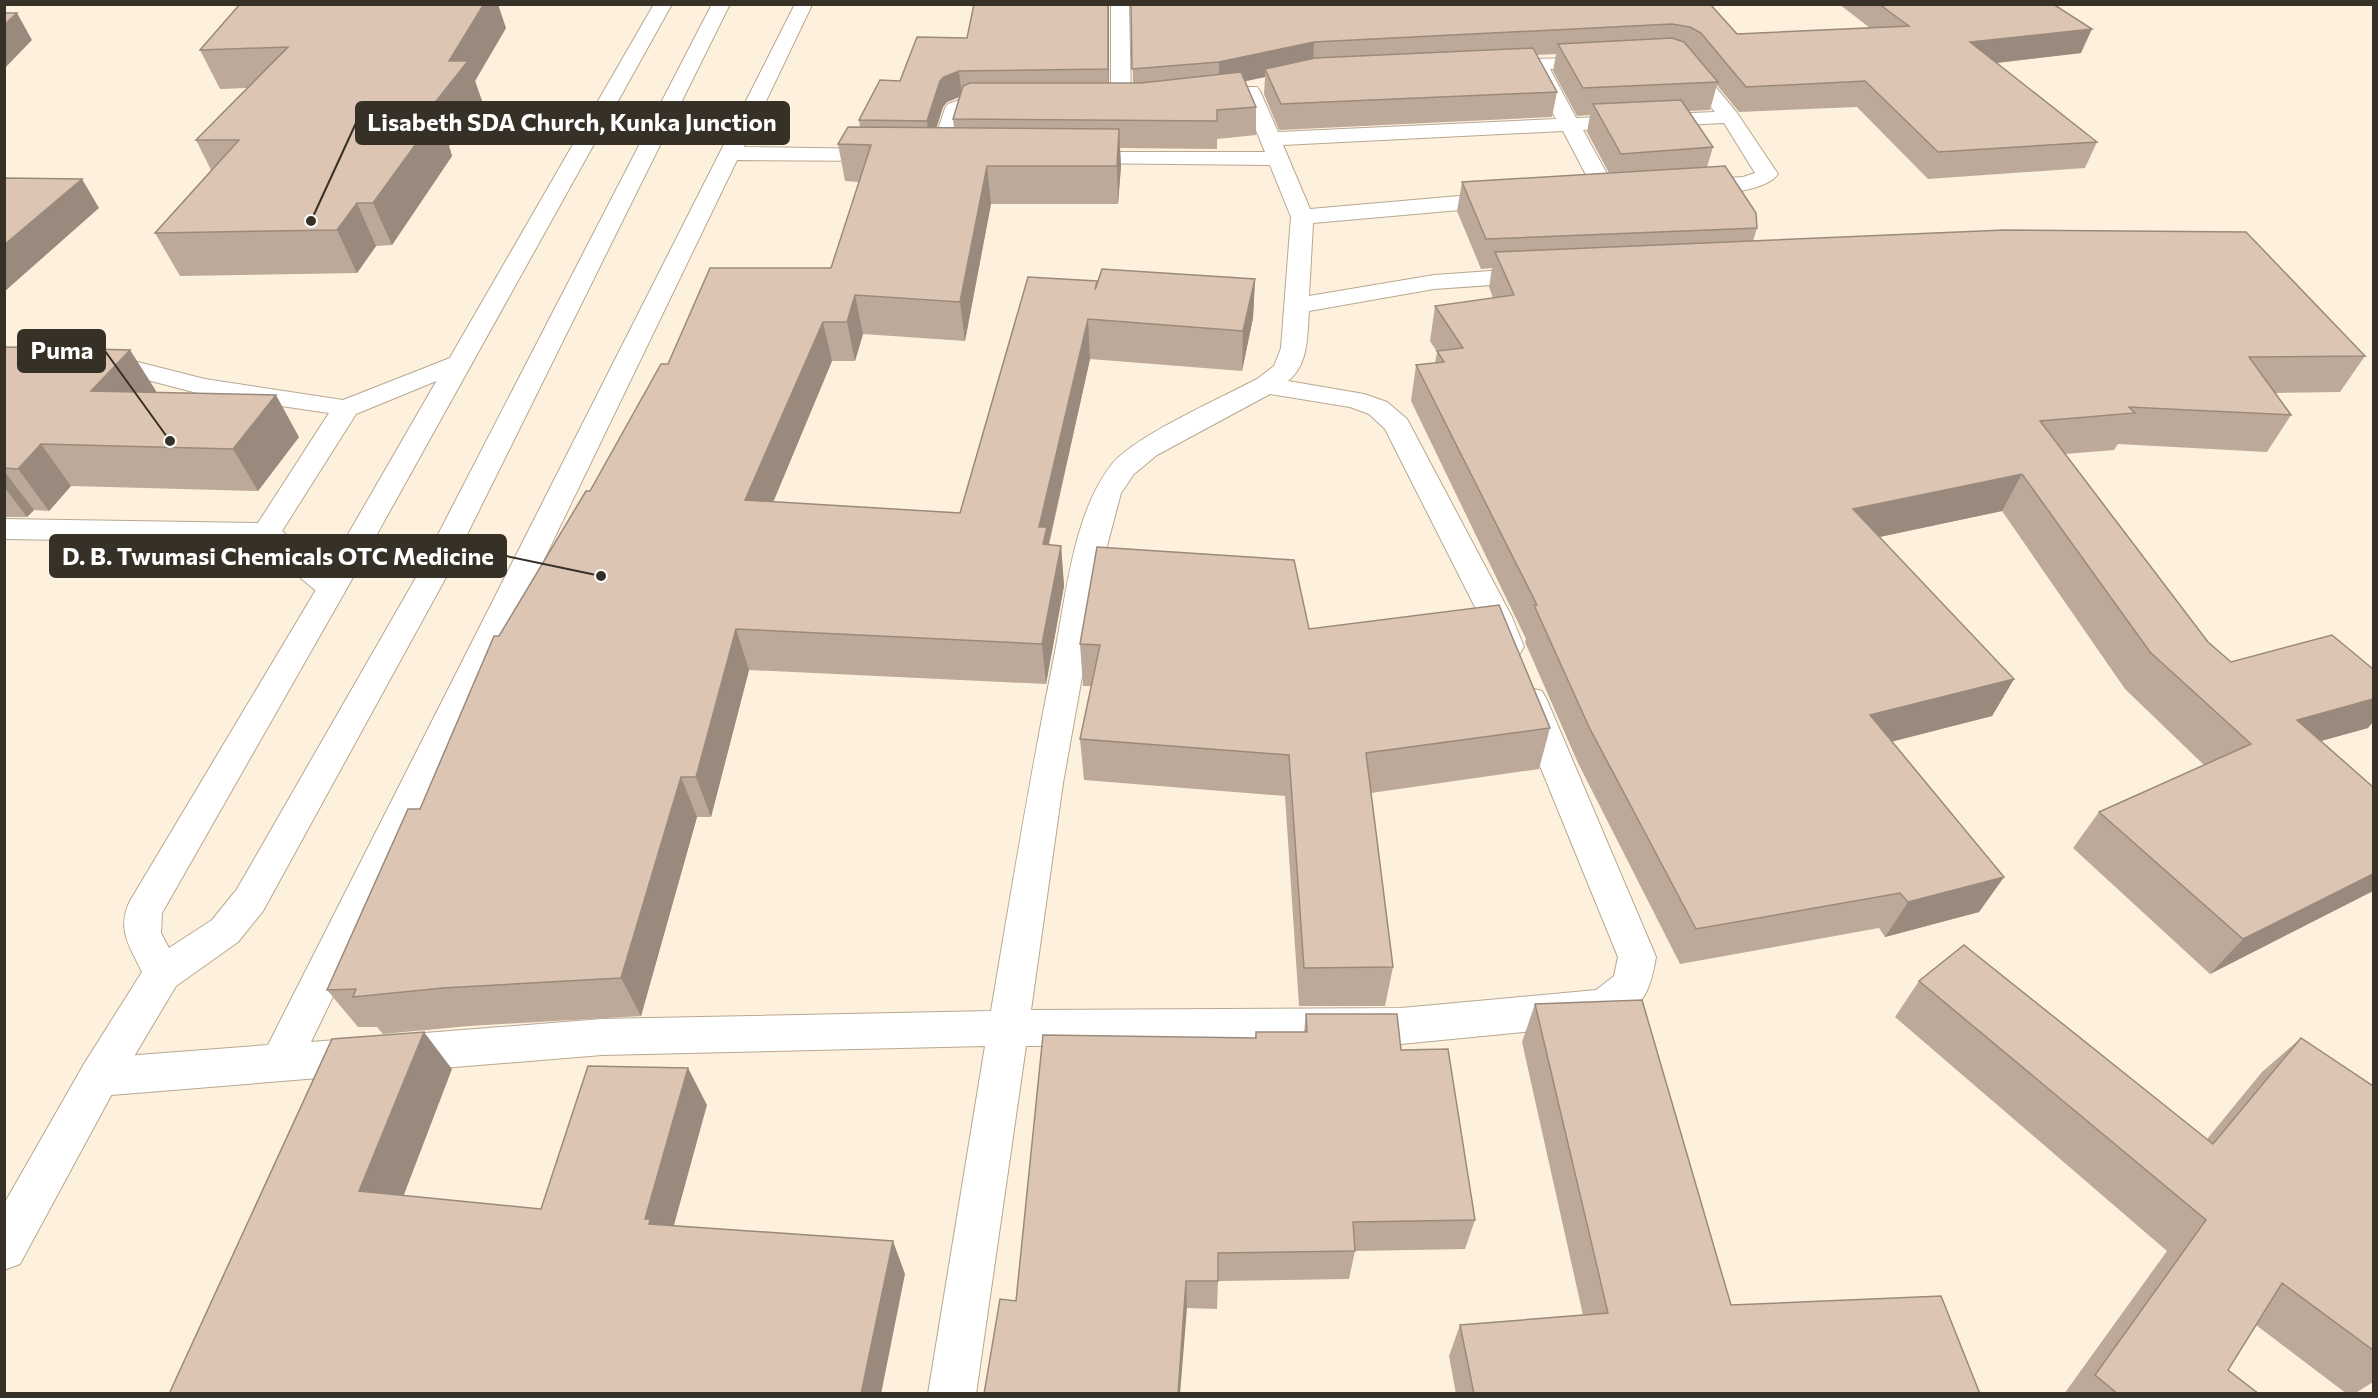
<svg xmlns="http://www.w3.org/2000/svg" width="2378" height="1398" font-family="Commissioner,sans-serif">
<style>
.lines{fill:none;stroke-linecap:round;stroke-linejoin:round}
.minor-casing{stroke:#b7a891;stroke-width:2}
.major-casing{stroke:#b7a891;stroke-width:2}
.minor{fill:#fff;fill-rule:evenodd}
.major{fill:#fff;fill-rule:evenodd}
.wall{fill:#bda999;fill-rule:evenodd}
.shaded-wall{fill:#9a8a7d}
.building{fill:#dcc5b2;stroke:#9a8a7d;stroke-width:1.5}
.leader{fill:none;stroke:#363026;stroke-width:2}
.callout-dot{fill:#363026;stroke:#fff;stroke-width:2}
.callout{fill:#363026;stroke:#363026;stroke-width:2}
.callout-label{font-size:24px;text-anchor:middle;font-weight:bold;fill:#fff}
</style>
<rect width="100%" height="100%" fill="#fdf1dd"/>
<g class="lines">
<g class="minor-casing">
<path id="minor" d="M 795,4 L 809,4 L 811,7 L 744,147 L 884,149 L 892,150 L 895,155 L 892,160 L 884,161 L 737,160 L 311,1042 L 602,1019 L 991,1011 C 1011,893 1030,775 1054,657 C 1066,597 1073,513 1112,464 C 1135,436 1221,398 1257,379 L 1274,366 L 1281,348 L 1291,217 L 1270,165 L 1076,163 L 1068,162 L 1065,157 L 1068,152 L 1265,152 L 1240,91 L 1243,87 L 1257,87 L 1260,91 L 1278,132 L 1556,119 L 1531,70 L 1490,70 L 1487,66 L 1497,60 L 1605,57 L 1608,61 L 1598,67 L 1550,69 L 1576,118 L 1715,112 L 1675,62 L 1685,56 L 1692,58 L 1737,113 L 1778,174 C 1764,194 1705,196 1683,191 L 1680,186 L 1683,181 L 1743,177 L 1755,173 L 1724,123 L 1583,130 L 1617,192 L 1614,197 L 1598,197 L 1595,192 L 1563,131 L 1283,145 L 1310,209 L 1505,192 L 1513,194 L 1516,199 L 1513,204 L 1505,206 L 1313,223 L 1309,296 L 1434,275 L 1535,268 L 1543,270 L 1547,275 L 1543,280 L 1535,282 L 1434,289 L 1309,311 C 1307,336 1309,364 1288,381 L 1364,394 L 1387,402 L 1407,419 L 1512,617 L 1524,647 L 1519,655 L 1508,658 L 1497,655 L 1480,617 L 1385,429 L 1369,414 L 1350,407 L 1270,394 L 1157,455 L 1134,474 L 1121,493 L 1102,565 L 1063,783 L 1031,1010 L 1401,1008 L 1596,990 L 1614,976 L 1618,957 L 1513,700 L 1518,691 L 1530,688 L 1542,691 L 1547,700 L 1656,957 C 1650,993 1642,1011 1605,1024 L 1401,1044 L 1026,1046 L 976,1394 L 928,1394 L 985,1046 L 602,1055 L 99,1096 L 84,1090 L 78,1077 L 84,1064 L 99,1058 L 268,1045 Z
M 1111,4 L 1129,4 L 1131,100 L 1128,104 L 1114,104 L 1111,100 Z
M 970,96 L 1005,98 L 1008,102 L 1005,106 C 991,110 978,106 964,112 L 952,155 L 949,160 L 933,160 L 930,155 L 945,108 L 948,104 Z
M 102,353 L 205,379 L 343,400 L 450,358 L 459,355 L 468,358 L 472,363 L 468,368 L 356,414 L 282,531 L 343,581 L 347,588 L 343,595 L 332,598 L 321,595 L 259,543 L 4,539 L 4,519 L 258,523 L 329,413 L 205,395 L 93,366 L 89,361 L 93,356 Z"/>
</g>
<g class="major-casing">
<path id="major" d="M 654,4 L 672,4 L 347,588 L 162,913 L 161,933 L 169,948 L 212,920 L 237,889 L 414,581 L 712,4 L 730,4 L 444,581 L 263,911 L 238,942 L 176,986 L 114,1090 L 20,1264 L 4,1270 L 4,1204 L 84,1064 L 142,972 C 130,947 116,929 130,901 L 317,588 Z"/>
</g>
<use href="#minor" class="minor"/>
<use href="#major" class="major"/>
</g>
<path class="wall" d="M 1109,4 L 1109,83 L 1133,83 L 1131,4 L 1710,4 L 1737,34 L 1870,28 L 1839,4 L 2053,4 L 2081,53 L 1996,63 L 2097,142 L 2085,168 L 1928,179 L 1857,107 L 1739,112 L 1717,85 L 1710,110 L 1689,111 L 1713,147 L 1707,167 L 1757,228 L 1753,241 L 2365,356 L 2340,392 L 2275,393 L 2291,415 L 2267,452 L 2118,444 L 2114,450 L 2065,454 L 2208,642 L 2231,662 L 2368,728 L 2321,741 L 2373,891 L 2210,974 L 2073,848 L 2099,812 L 2204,765 L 2125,689 L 2002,511 L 1879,537 L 2014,679 L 1992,716 L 1892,741 L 2004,877 L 1979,912 L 1885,937 L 1879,928 L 1680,964 L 1578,763 L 1525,642 L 1526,639 L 1411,401 L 1416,365 L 1435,363 L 1437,352 L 1430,341 L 1435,306 L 1493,298 L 1489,287 L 1492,268 L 1481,269 L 1457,211 L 1462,182 L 1609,173 L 1587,132 L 1590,115 L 1577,116 L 1553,71 L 1556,54 L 1537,55 L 1557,92 L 1552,117 L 1279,130 L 1264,94 L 1265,77 L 1245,81 L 1256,107 L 1256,135 L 1217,139 L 1217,149 L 1120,148 L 1121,166 L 1118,204 L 991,204 L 965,341 L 863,334 L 855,361 L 832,361 L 773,502 L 960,513 L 1097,283 L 1255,279 L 1253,318 L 1242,371 L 1090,359 L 1049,545 L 1061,546 L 1064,586 L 1046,684 L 749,670 L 711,817 L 697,817 L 641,1016 L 469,1026 L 383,1034 L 377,1027 L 358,1027 L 327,990 L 420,809 L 499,636 L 590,491 L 668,364 L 831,268 L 859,182 L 845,181 L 838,144 L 860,127 L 859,120 L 900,81 L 967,38 ZM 959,97 L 953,119 L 954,128 L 937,127 L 943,107 L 947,102 Z
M 506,28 L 475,81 L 482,101 L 449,146 L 452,156 L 392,245 L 376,246 L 357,273 L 180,276 L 155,233 L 211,170 L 196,140 L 247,88 L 220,89 L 200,50 Z
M 4,347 L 130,350 L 156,391 L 155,392 L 299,437 L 258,491 L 71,486 L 49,511 L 34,510 L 27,517 L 4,517 Z
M 1309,629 L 1550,728 L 1539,769 L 1371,793 L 1393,967 L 1385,1006 L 1299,1006 L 1285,796 L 1084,780 L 1080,739 L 1091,686 L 1083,686 L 1080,644 Z
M 1919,981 L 2207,1139 L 2262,1072 L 2301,1038 L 2373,1086 L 2373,1382 L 2354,1394 L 2347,1394 L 2256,1325 L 2228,1370 L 2259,1394 L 2064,1394 L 2167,1251 L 1895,1017 Z
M 1535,1004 L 1731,1305 L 1980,1394 L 1456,1394 L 1449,1356 L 1460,1325 L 1583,1315 L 1522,1042 Z
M 1306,1014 L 1401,1050 L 1475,1220 L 1465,1249 L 1355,1251 L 1349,1279 L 1218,1281 L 1217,1309 L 1187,1308 L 1016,1301 L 1255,1038 L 1256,1032 L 1304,1032 Z"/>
<path class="shaded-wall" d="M 484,4 L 498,4 L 506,28 L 475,81 L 482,101 L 449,146 L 452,156 L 392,245 L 373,203 L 425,115 L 449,61 Z
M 1108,4 L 1109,4 L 1109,94 L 1108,69 Z
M 17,13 L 32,40 L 4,69 L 4,25 Z
M 2092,29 L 2081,53 L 1961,67 L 1970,42 Z
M 1314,42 L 1313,67 L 1265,69 L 1265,77 L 1219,87 L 1219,62 Z
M 959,71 L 962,96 L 947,102 L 943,107 L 930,147 L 927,121 L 940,81 L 944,77 Z
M 1119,129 L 1121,166 L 1118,204 L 1117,166 Z
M 987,166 L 991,204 L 965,341 L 960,302 Z
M 82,179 L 99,208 L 4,292 L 4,245 Z
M 357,203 L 376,246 L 357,273 L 337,230 Z
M 1255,279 L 1253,318 L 1242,371 L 1243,331 Z
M 855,295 L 863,334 L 855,361 L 847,322 Z
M 1088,319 L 1090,359 L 1048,546 L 1047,585 L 1039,527 Z
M 823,322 L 832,361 L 757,541 L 745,500 Z
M 130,350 L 156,391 L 119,433 L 91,391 Z
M 276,395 L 299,437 L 258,491 L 233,449 Z
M 41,444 L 71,486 L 49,511 L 18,469 Z
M 4,471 L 34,510 L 27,517 L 4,487 Z
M 2022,474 L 2002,511 L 1837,546 L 1853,509 Z
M 1061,546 L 1064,586 L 1046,684 L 1042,644 Z
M 736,629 L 749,670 L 711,817 L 696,777 Z
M 2014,679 L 1992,716 L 1852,752 L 1870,715 Z
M 2373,699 L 2373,722 L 2368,728 L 2266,756 L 2297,720 Z
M 681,777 L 697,817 L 641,1016 L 621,978 Z
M 2373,874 L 2373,891 L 2210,974 L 2243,939 Z
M 2004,877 L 1979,912 L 1885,937 L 1908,902 Z
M 424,1032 L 452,1069 L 392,1226 L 359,1191 Z
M 688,1068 L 707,1105 L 668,1247 L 645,1219 Z
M 893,1241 L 905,1274 L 881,1394 L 861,1394 Z
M 1186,1281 L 1187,1308 L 1180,1394 L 1178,1394 Z"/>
<path class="building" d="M 240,4 L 484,4 L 449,61 L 468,61 L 425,115 L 437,115 L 373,203 L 357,203 L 337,230 L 155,233 L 239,140 L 196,140 L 288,47 L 200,50 Z
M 974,4 L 1108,4 L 1108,69 L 959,71 L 944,77 L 940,81 L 927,121 L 859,120 L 880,80 L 900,81 L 917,37 L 967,38 Z
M 1131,4 L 1710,4 L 1737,34 L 1909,26 L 1879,4 L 2053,4 L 2092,29 L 1970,42 L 2097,142 L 1938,152 L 1865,81 L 1746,87 L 1701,33 L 1690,27 L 1672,24 L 1314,42 L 1219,62 L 1132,69 Z
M 4,13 L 17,13 L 4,25 Z
M 1672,38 L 1684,42 L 1718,82 L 1583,88 L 1558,44 Z
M 1533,48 L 1557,92 L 1281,104 L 1265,69 L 1315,58 Z
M 1241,72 L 1256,107 L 1217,110 L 1217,121 L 953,119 L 963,86 L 970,83 L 1141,83 Z
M 1681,100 L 1713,147 L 1621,154 L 1593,104 Z
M 848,127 L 1119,129 L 1117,166 L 987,166 L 960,302 L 855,295 L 847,322 L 823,322 L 745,500 L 960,513 L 1028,277 L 1097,281 L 1095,290 L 1102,269 L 1255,279 L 1243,331 L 1088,319 L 1039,527 L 1047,527 L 1043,544 L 1061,546 L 1042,644 L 736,629 L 696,777 L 681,777 L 621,978 L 443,988 L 353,997 L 356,989 L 327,990 L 408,809 L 420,809 L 494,636 L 499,636 L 586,491 L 590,491 L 661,364 L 668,364 L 710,268 L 831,268 L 871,145 L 838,144 Z
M 1725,166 L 1756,213 L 1757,228 L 1486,239 L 1462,182 Z
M 4,178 L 82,179 L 4,245 Z
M 2004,230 L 2246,232 L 2365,356 L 2249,357 L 2291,415 L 2129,407 L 2135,413 L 2040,421 L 2208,642 L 2231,662 L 2332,635 L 2373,669 L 2373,699 L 2297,720 L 2373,787 L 2373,874 L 2243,939 L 2099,812 L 2251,744 L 2150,652 L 2022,474 L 1853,509 L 2014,679 L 1870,715 L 2004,877 L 1908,902 L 1900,893 L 1696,929 L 1589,727 L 1534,605 L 1537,605 L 1416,365 L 1444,362 L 1437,351 L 1463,348 L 1435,306 L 1514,295 L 1495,252 Z
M 4,347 L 130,350 L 91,391 L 276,395 L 233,449 L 41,444 L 18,469 L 4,468 Z
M 1097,547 L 1294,560 L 1309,629 L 1499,605 L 1550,728 L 1366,753 L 1393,967 L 1304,968 L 1289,755 L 1080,739 L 1100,645 L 1080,644 Z
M 1964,945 L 2213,1144 L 2301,1038 L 2373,1086 L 2373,1350 L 2282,1283 L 2228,1370 L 2259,1394 L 2118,1394 L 2095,1375 L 2206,1220 L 1919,981 Z
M 1642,1000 L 1731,1305 L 1941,1296 L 1980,1394 L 1474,1394 L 1460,1325 L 1608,1313 L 1535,1004 Z
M 1306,1014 L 1397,1014 L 1401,1050 L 1448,1049 L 1475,1220 L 1353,1222 L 1355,1251 L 1218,1253 L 1218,1281 L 1186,1281 L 1178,1394 L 984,1394 L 1000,1299 L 1016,1301 L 1043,1035 L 1256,1038 L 1256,1032 L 1307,1032 Z
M 424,1032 L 359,1191 L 541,1209 L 588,1066 L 688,1068 L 645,1219 L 650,1219 L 649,1224 L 893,1241 L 861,1394 L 169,1394 L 332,1039 Z"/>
<path class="leader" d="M311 221L356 123M170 441L105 351M601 576L506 556"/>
<g class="callout-dot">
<circle cx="311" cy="221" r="6"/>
<circle cx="170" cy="441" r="6"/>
<circle cx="601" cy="576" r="6"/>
</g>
<g class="callout">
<rect x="356" y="102" width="433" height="42" rx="6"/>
<rect x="18" y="330" width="87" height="42" rx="6"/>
<rect x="50" y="535" width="456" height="42" rx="6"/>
</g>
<g class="callout-label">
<text x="572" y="131">Lisabeth SDA Church, Kunka Junction</text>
<text x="62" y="359">Puma</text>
<text x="278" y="565">D. B. Twumasi Chemicals OTC Medicine</text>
</g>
<rect width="2378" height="1398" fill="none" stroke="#363026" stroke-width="12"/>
</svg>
